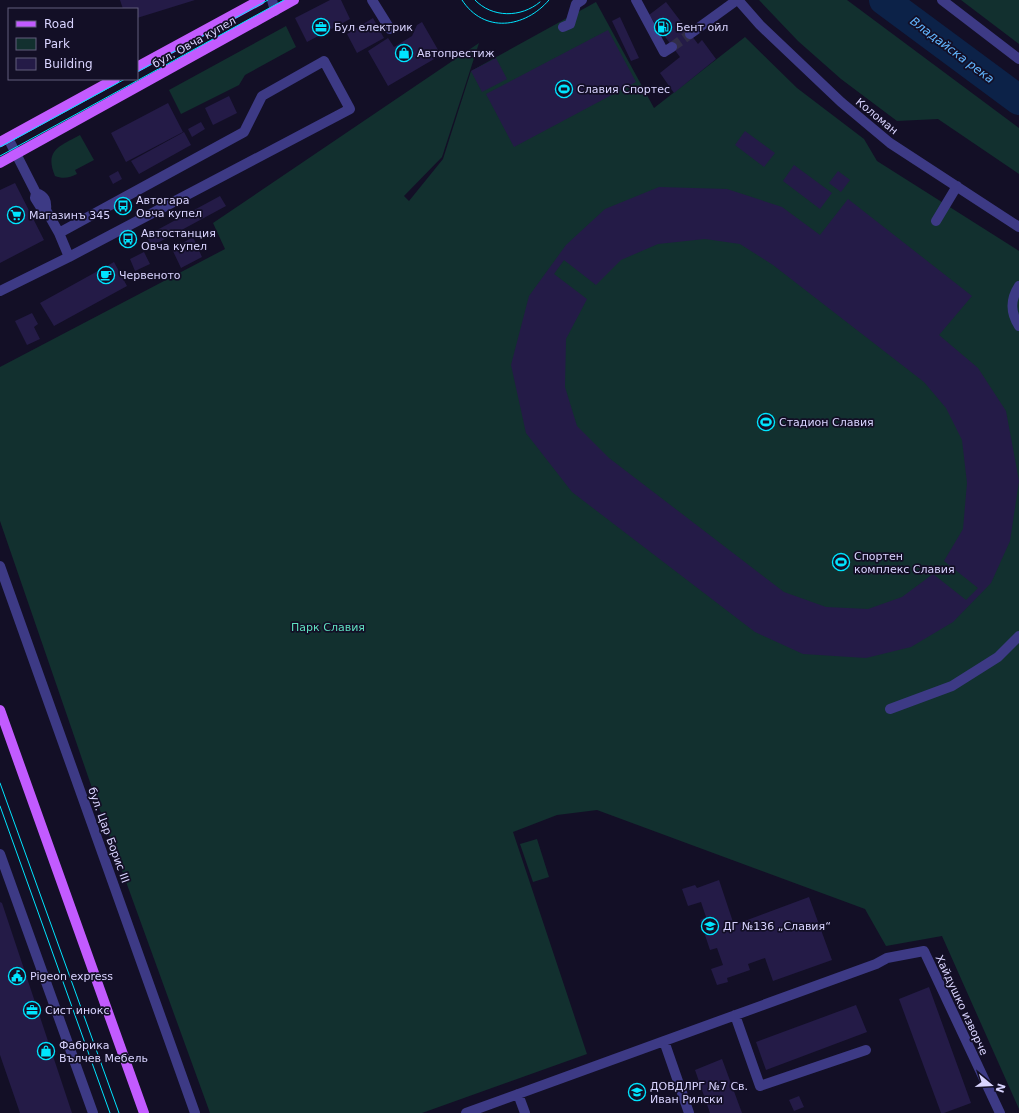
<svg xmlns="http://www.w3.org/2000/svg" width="1019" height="1113" font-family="'DejaVu Sans',sans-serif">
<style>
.green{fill:#12302f}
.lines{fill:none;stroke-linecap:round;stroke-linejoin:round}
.river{stroke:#0c2248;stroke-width:30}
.building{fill:#241b47;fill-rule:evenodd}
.minor-tunnel{stroke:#312d47;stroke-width:10;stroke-dasharray:10 5;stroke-linecap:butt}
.minor{stroke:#3d3a85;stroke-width:10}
.major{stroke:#c25bff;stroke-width:10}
.tram{stroke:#00e5ff;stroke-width:1}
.labels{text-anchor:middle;stroke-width:3.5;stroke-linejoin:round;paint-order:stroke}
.poi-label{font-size:11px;fill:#d9d4ff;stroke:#130f26;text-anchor:start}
.street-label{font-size:11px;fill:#d9d4ff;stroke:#130f26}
.park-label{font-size:11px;fill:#5fe0c0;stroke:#130f26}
.water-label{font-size:12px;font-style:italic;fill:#62b6ff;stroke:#130f26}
</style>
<rect width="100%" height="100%" fill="#130f26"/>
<path class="green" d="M 759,0 L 847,0 L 1019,128 L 1019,174 L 938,119 L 897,121 L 841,79 L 798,41 Z
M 961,0 L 1019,0 L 1019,44 Z
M 596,2 L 654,108 L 745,37 L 797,88 L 864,139 L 877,161 L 1019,251 L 1019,1109 L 942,936 L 886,946 L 865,909 L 597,810 L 557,815 L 513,832 L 587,1054 L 422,1113 L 210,1113 L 92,788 L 0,521 L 0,367 L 225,249 L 213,223 L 479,43 L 442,157 L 404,196 L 409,201 L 443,159 L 471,71 Z
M 286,26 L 296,47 L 245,75 L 239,85 L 181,114 L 169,90 Z
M 80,135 L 94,160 L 75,170 L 77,174 C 70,178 62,179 55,176 C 44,150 60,146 80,135 Z
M 537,839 L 549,877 L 533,882 L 520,844 Z"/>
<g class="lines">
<path class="river" d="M 884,0 L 1019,100"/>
</g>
<path class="building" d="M 120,0 L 195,0 L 137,18 L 137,9 L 123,9 Z
M 330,0 L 341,0 L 350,19 L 307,42 L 295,18 Z
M 666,2 L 698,44 L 702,40 L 716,59 L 674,93 L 660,73 L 680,57 L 649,15 Z
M 620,17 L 639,58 L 631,61 L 612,21 Z
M 373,18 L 384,38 L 357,53 L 347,34 Z
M 422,22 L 441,55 L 388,86 L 368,51 L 388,38 L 394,47 L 412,36 L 417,25 Z
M 608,30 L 636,82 L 514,147 L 486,94 Z
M 496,58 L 507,79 L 482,92 L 471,71 Z
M 229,96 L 237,113 L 213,125 L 205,108 Z
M 168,103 L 183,132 L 126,162 L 111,133 Z
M 201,122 L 205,129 L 192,137 L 188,129 Z
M 745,131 L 775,153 L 764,167 L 735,145 Z
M 184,132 L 191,145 L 139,174 L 131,161 Z
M 794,165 L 832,193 L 820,209 L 783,181 Z
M 118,171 L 122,179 L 113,184 L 109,176 Z
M 838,171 L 850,180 L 841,192 L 829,183 Z
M 15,183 L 44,240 L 0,263 L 0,190 Z
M 659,187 L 727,189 L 782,207 L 820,235 L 848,199 L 972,296 L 939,335 L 978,368 L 1006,411 L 1019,481 L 1010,541 L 991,583 L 953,622 L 911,647 L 866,658 L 803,654 L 755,632 L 572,492 L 526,433 L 511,365 L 529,296 L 566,245 L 605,209 ZM 705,239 L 740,244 L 773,265 L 924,382 L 946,408 L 962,440 L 967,483 L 963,529 L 944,561 L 978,588 L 966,600 L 933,574 L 902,597 L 868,609 L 826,607 L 784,592 L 609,458 L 577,426 L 565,387 L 566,339 L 587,299 L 554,274 L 564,260 L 596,285 L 621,260 L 658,244 Z
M 220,196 L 226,206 L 152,246 L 146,236 Z
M 193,237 L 202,257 L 181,268 L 172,249 Z
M 144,252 L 150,264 L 135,271 L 130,259 Z
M 114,262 L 127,286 L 54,326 L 40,303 Z
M 32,313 L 38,324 L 34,327 L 40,339 L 27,345 L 15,321 Z
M 719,880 L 734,925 L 809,897 L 832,960 L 773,981 L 765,958 L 748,964 L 750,970 L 727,978 L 728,982 L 717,985 L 711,969 L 723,965 L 717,948 L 710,950 L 700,920 L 706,917 L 701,902 L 688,906 L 682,889 L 695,885 L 697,888 Z
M 0,902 L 2,903 L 72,1113 L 20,1113 L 0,1055 Z
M 929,987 L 971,1103 L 944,1113 L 941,1113 L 899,999 Z
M 856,1005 L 867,1032 L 766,1070 L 756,1042 Z
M 722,1059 L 742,1113 L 710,1113 L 695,1070 Z
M 799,1096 L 804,1107 L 794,1111 L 789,1100 Z"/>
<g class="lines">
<path class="minor-tunnel" d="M 672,47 L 690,34"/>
<path class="minor" d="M 272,0 L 275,11
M 372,0 L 390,29
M 636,0 L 664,52 L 672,47
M 738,0 L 760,25 L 841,102 L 890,143 L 1019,227
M 942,0 L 1019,59
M 563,27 L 570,24 L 576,4 L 582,0
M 690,34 L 737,0
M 8,138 L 36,193 L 35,198 L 40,206 L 46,210 L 59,233 L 69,257
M 36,193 C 45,196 47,201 46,210
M 936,221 L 957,186
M 1019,286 C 1010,300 1010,312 1019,326
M 0,291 L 69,257 L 350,109 L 324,61 L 262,96 L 244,132 L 59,233
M 0,566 L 195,1113
M 890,709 L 952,686 L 998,657 L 1019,636
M 0,854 L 93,1113
M 735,1015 L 760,1086 L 866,1050
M 664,1041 L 689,1113
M 518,1094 L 525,1113
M 466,1113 L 876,964 L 887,958 L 924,951 L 1000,1113"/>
<path class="major" d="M 137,67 L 260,0
M 0,142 L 115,79
M 0,163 L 294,0
M 0,710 L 144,1113"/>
<path class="tram" d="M 462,0 C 484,34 525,28 549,0
M 475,0 C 492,18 521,18 540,2
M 137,72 L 268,0
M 0,147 L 125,79
M 0,156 L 284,0
M 0,783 L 119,1113
M 0,806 L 110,1113"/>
</g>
<defs>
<g id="office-ring" transform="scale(0.9)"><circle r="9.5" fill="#130f26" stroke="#00e5ff" stroke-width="1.5"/><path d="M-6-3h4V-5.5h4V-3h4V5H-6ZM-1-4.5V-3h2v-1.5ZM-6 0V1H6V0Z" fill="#00e5ff"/></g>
<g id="fuel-ring" transform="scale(0.9)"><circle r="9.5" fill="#130f26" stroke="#00e5ff" stroke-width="1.5"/><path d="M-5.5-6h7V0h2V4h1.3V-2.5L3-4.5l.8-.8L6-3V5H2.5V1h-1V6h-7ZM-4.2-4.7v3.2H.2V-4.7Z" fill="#00e5ff"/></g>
<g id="shop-ring" transform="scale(0.9)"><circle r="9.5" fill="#130f26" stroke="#00e5ff" stroke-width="1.5"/><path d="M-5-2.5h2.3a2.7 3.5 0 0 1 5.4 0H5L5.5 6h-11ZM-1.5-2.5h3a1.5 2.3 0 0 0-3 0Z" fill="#00e5ff"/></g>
<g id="stadium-ring" transform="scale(0.9)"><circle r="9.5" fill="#130f26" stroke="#00e5ff" stroke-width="1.5"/><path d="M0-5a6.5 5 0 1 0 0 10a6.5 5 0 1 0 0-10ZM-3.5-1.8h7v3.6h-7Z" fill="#00e5ff"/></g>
<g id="bus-ring" transform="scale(0.9)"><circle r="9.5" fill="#130f26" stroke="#00e5ff" stroke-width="1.5"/><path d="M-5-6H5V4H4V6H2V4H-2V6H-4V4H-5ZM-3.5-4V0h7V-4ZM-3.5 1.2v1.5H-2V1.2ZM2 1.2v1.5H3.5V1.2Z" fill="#00e5ff"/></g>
<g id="supermarket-ring" transform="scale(0.9)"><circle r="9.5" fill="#130f26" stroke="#00e5ff" stroke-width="1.5"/><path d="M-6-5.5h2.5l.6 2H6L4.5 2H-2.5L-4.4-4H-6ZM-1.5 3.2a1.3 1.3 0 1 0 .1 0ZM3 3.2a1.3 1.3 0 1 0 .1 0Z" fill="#00e5ff"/></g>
<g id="cafe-ring" transform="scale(0.9)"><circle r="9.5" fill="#130f26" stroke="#00e5ff" stroke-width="1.5"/><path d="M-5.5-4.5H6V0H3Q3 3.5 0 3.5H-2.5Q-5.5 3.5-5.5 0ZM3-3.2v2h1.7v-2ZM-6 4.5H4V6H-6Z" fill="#00e5ff"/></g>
<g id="school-ring" transform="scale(0.9)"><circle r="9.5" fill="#130f26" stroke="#00e5ff" stroke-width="1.5"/><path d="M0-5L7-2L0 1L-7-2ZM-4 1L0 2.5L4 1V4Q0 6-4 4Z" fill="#00e5ff"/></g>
<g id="civic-ring" transform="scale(0.9)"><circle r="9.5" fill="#130f26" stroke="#00e5ff" stroke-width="1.5"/><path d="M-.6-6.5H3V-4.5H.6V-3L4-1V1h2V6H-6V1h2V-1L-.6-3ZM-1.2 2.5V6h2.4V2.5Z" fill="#00e5ff"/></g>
</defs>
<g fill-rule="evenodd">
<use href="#office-ring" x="321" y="27"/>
<use href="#fuel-ring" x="663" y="27"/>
<use href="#shop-ring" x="404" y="53"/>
<use href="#stadium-ring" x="564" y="89"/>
<use href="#bus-ring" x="123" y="206"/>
<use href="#supermarket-ring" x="16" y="215"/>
<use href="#bus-ring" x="128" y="239"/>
<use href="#cafe-ring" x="106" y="275"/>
<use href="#stadium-ring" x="766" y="422"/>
<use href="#stadium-ring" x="841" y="562"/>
<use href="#school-ring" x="710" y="926"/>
<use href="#civic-ring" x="17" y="976"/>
<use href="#office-ring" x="32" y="1010"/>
<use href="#shop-ring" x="46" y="1051"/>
<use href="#school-ring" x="637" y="1092"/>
</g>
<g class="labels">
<g class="poi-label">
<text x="334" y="31">Бул електрик</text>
<text x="676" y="31">Бент ойл</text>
<text x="417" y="57">Автопрестиж</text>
<text x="577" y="93">Славия Спортес</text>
<text x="136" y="204">Автогара<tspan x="136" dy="13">Овча купел</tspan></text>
<text x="29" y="219">Магазинъ 345</text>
<text x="141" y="237">Автостанция<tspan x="141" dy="13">Овча купел</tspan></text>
<text x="119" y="279">Червеното</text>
<text x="779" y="426">Стадион Славия</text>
<text x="854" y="560">Спортен<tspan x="854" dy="13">комплекс Славия</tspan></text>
<text x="723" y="930">ДГ №136 „Славия“</text>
<text x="30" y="980">Pigeon express</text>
<text x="45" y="1014">Сист инокс</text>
<text x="59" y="1049">Фабрика<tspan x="59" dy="13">Вълчев Мебель</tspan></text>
<text x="650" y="1090">ДОВДЛРГ №7 Св.<tspan x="650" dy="13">Иван Рилски</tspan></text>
</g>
<g class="street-label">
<text transform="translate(194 42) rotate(-29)" y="4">бул. Овча купел</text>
<text transform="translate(877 116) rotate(39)" y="4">Коломан</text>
<text transform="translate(109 835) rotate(70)" y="4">бул. Цар Борис III</text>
<text transform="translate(962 1005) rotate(65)" y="4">Хайдушко изворче</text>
</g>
<g class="park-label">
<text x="328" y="631">Парк Славия</text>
</g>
<g class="water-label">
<text transform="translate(952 50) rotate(37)" y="4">Владайска река</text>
</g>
</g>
<rect x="8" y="8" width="130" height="72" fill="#130f26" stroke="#625e7d"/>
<rect x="16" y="21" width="20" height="6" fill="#c25bff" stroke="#625e7d"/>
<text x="44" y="28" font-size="12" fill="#d9d4ff">Road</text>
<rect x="16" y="38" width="20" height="12" fill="#12302f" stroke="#625e7d"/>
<text x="44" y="48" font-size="12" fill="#d9d4ff">Park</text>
<rect x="16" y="58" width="20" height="12" fill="#241b47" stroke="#625e7d"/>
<text x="44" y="68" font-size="12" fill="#d9d4ff">Building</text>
<g transform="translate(991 1085) rotate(108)" stroke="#130f26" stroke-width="3" paint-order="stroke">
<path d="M0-3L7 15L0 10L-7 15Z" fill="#d9d4ff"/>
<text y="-6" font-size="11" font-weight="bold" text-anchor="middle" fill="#d9d4ff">N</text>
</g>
</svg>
